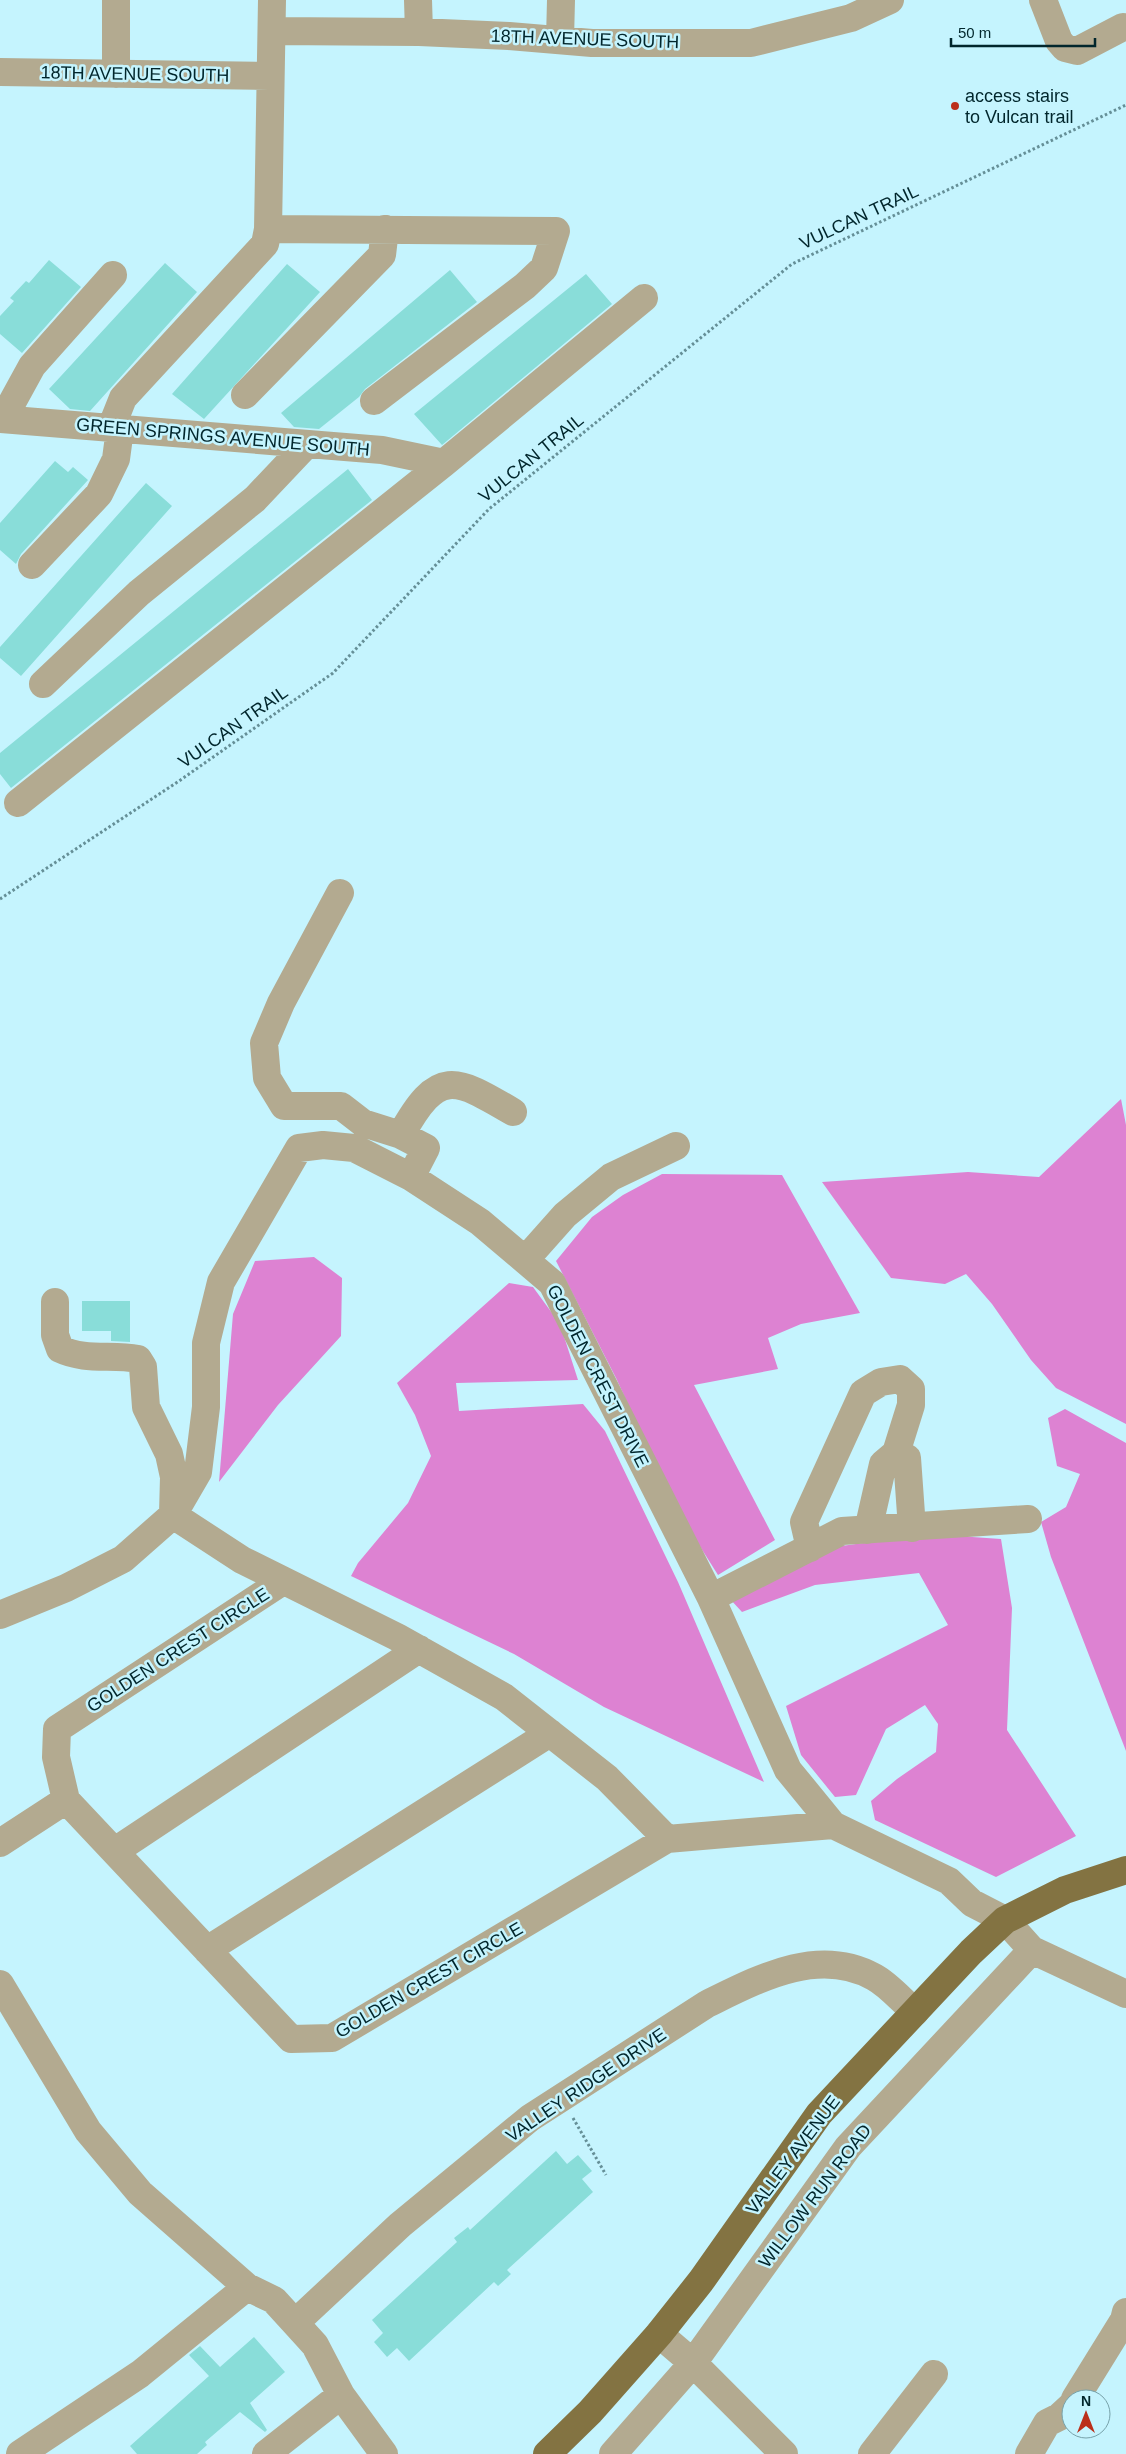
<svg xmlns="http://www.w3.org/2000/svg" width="1126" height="2454" font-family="Helvetica,sans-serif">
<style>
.forest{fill:#dd82d2}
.building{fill:#89ddd9}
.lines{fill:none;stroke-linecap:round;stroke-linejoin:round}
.path{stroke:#658f97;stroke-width:3;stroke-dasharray:2.5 2.5;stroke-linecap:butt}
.minor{stroke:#b3aa90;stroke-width:28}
.major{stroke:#837342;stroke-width:28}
.poi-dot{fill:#bb2f1a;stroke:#c5f4fe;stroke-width:2}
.labels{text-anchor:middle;stroke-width:5;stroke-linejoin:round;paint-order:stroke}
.street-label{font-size:18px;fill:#01262c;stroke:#c5f4fe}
.poi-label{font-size:18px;fill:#01262c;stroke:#c5f4fe;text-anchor:start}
</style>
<rect width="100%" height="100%" fill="#c5f4fe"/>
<path class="forest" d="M 1121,1099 L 1126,1125 L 1126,1424 L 1056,1388 L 1031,1360 L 992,1304 L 966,1274 L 945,1284 L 891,1278 L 822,1182 L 968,1172 L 1039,1177 Z
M 662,1174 L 782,1175 L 860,1313 L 801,1324 L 768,1338 L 778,1369 L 694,1385 L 775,1540 L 718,1575 L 677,1510 L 616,1378 L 556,1261 L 592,1217 L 623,1195 Z
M 314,1257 L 342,1278 L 341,1336 L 278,1405 L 219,1482 L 233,1314 L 255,1261 Z
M 509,1283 L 533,1287 L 560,1324 L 578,1380 L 456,1383 L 459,1411 L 583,1404 L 605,1431 L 678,1582 L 764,1782 L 604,1707 L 514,1654 L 351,1576 L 358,1563 L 408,1503 L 431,1456 L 415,1415 L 397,1383 Z
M 1065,1409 L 1126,1443 L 1126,1751 L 1051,1557 L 1041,1522 L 1066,1507 L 1080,1474 L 1057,1466 L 1048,1418 Z
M 929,1534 L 1001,1539 L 1012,1608 L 1007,1730 L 1076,1836 L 996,1877 L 875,1820 L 871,1801 L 897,1779 L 936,1752 L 938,1724 L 925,1705 L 886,1729 L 856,1795 L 835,1797 L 801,1755 L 786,1706 L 948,1625 L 919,1573 L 815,1585 L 742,1612 L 730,1599 L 834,1547 Z"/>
<path class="building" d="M 49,260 L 81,287 L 22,353 L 0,334 L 0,316 L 14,301 L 10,298 L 26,281 L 29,283 Z
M 165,263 L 197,292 L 90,411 L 70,409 L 49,389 Z
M 287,264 L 320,292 L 204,419 L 172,394 Z
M 450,270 L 477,302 L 365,389 L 359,397 L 319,429 L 294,427 L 281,413 Z
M 586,274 L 612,304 L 442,445 L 414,414 Z
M 55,461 L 68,472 L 73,467 L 88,480 L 21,554 L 16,564 L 0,550 L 0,523 Z
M 348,469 L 372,500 L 11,788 L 0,774 L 0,753 Z
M 146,483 L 172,506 L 21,676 L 0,658 L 0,647 Z
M 82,1301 L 130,1301 L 130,1342 L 111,1341 L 111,1331 L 82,1331 Z
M 556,2151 L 567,2164 L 578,2155 L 592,2171 L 582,2179 L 593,2192 L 507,2270 L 511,2274 L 498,2286 L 494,2282 L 409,2361 L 397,2348 L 387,2357 L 374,2342 L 383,2333 L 372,2320 L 457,2242 L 454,2238 L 468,2227 L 470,2230 Z
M 254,2337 L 285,2372 L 250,2403 L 267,2430 L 265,2432 L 240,2412 L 205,2442 L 207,2445 L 197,2454 L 137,2454 L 130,2446 L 209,2376 L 189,2355 L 200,2346 L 220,2367 Z"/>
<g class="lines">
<path class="path" d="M 0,899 L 179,781 L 333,673 L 489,509 L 792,264 L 1126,105
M 573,2118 L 606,2175"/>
<path class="minor" d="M 116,0 L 116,74
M 418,0 L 419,32
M 1043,0 L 1059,41 L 1065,48 L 1077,51 L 1123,27
M 272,31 L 419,32 L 509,36 L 592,43 L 751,43 L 851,18 L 890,0
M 560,40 L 561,0
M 0,72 L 269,76
M 268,229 L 556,231 L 544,268 L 525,286 L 374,401
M 245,395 L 382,255 L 385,229
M 0,419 L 382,450 L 444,463
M 3,419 L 32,366 L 113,275
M 111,428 L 123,398 L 265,244 L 268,229 L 272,0
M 32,565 L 99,494 L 116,459 L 120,429
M 43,684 L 139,593 L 255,499 L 307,444
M 18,803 L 444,463 L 644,298
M 340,893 L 281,1003 L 264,1043 L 267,1078 L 284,1106 L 341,1106 L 363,1123 L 401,1135 L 426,1148 L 411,1177
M 401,1135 C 438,1068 454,1077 513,1112
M 525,1260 L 565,1215 L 611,1177 L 676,1146
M 55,1302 L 55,1335 L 60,1349 C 85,1361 111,1354 138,1359 L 143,1367 L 146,1407 L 169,1454 L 174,1477 L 173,1514
M 173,1515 L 242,1560 L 397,1637 L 504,1697 L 607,1778 L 667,1839
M 868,1530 L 883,1464 L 896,1453 L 907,1458 L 912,1528
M 810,1548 L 804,1522 L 863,1393 L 881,1382 L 900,1379 L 911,1389 L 911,1405 L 896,1453
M 283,1581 L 57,1729 L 56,1757 L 66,1800 L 291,2039 L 332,2038 L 667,1839 L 833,1825
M 711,1598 L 842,1531 L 1028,1519
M 0,1615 L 66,1588 L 123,1559 L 173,1515 L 198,1472 L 206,1407 L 206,1343 L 221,1282 L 299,1148 L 323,1145 L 354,1148 L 411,1177 L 480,1222 L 552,1283 L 711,1598 L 788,1770 L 833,1825 L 949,1881 L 972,1903 L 1005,1920 L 1032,1950 L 1126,1994
M 0,1843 L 66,1800
M 115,1851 L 419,1649
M 207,1950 L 550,1733
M 0,1984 L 88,2131 L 140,2193 L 247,2287 L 274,2300 L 295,2323 L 315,2345 L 341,2395 L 384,2454
M 295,2323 L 400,2225 L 530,2118 L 707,2004 C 758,1979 818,1946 874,1977 C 889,1985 902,2001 915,2012
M 659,2334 L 693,2363 L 784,2454
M 1075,2399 L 1124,2320 L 1126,2312
M 20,2454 L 140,2374 L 247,2287
M 266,2454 L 341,2395
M 613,2454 L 693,2363 L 848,2147 L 1032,1950
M 872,2454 L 934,2374
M 1029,2454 L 1047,2423 L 1059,2417 L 1071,2406"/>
<path class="major" d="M 547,2454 L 590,2412 L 659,2334 L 701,2281 L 819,2114 L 971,1952 L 1005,1920 L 1065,1890 L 1126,1870"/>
</g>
<circle class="poi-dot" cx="955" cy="106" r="5"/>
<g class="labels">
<g class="street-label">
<text transform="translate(585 39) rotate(2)" y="6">18TH AVENUE SOUTH</text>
<text transform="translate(135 74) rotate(1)" y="6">18TH AVENUE SOUTH</text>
<text transform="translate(859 217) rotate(-25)" y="6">VULCAN TRAIL</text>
<text transform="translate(223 437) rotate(5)" y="6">GREEN SPRINGS AVENUE SOUTH</text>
<text transform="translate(531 458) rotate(-39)" y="6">VULCAN TRAIL</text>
<text transform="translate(233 727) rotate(-35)" y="6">VULCAN TRAIL</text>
<text transform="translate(598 1376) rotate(63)" y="6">GOLDEN CREST DRIVE</text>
<text transform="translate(178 1650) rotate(-33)" y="6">GOLDEN CREST CIRCLE</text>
<text transform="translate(429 1980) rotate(-30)" y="6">GOLDEN CREST CIRCLE</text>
<text transform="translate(586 2085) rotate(-34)" y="6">VALLEY RIDGE DRIVE</text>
<text transform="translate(793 2155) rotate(-53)" y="6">VALLEY AVENUE</text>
<text transform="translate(815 2196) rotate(-53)" y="6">WILLOW RUN ROAD</text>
</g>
<g class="poi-label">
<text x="965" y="102">access stairs<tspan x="965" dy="21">to Vulcan trail</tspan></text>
</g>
</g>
<g transform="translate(1086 2414)"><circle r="24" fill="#c5f4fe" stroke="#77a2aa"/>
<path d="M0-4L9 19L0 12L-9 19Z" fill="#bb2f1a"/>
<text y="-8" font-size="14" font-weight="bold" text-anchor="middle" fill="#01262c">N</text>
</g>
<path d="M951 38v8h144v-8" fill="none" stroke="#01262c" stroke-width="2.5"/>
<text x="958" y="38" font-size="15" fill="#01262c" stroke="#c5f4fe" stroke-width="4" paint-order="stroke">50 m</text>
</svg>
